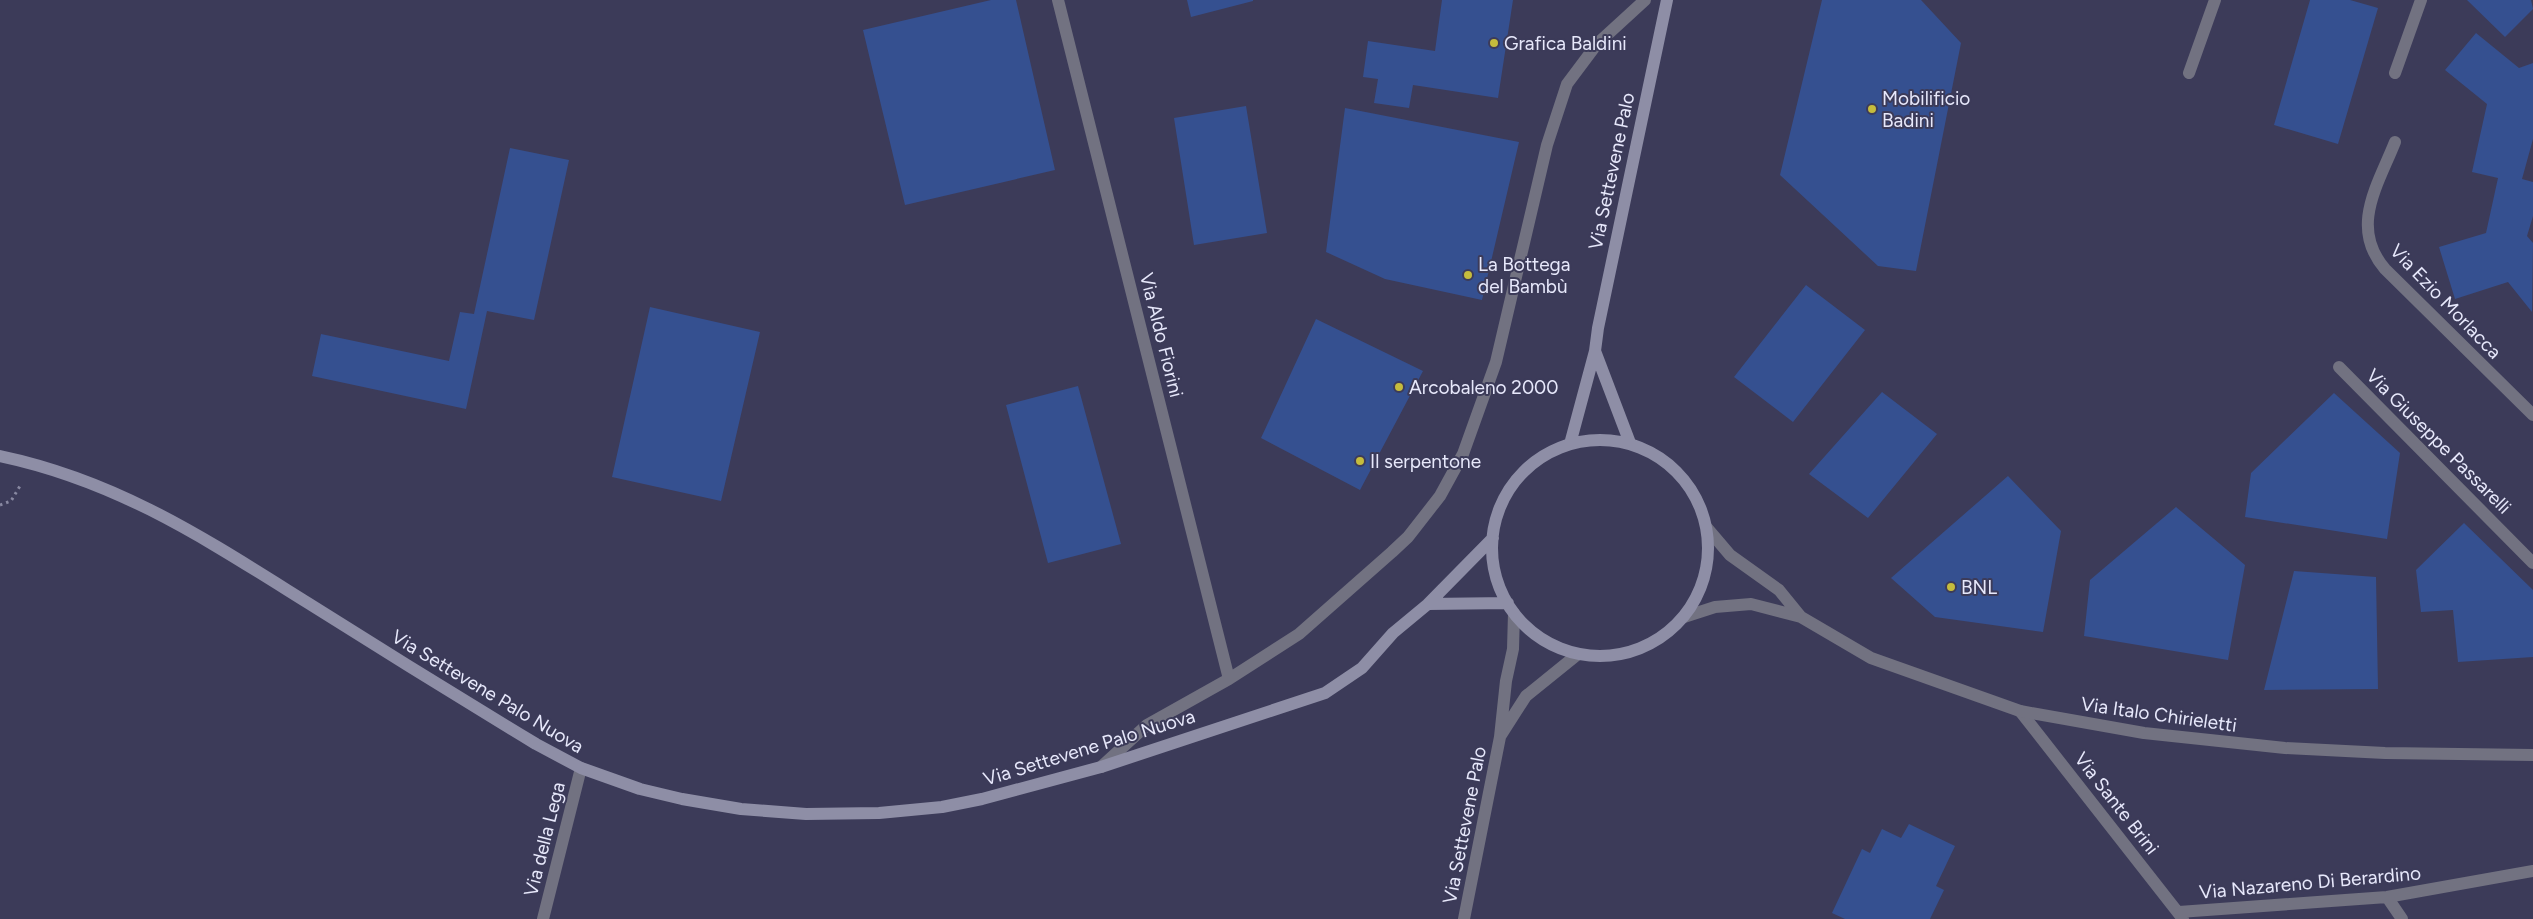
<svg xmlns="http://www.w3.org/2000/svg" width="2533" height="919" font-family="Figtree,sans-serif">
<style>
.building{fill:#355090}
.lines{fill:none;stroke-linecap:round;stroke-linejoin:round}
.path{stroke:#8888a1;stroke-width:3;stroke-dasharray:2.5 4;stroke-linecap:butt}
.minor{stroke:#727281;stroke-width:12}
.tertiary{stroke:#727281;stroke-width:12}
.secondary{stroke:#8e8ea6;stroke-width:12}
.poi-dot{fill:#c5bc3d;stroke:#3c3b59;stroke-width:2}
.labels{text-anchor:middle;stroke-width:4;stroke-linejoin:round;paint-order:stroke}
.poi-label{font-size:19px;fill:#e7e8fb;stroke:#3c3b59;text-anchor:start}
.street-label{font-size:19px;fill:#e7e8fb;stroke:#3c3b59}
</style>
<rect width="100%" height="100%" fill="#3c3b59"/>
<path class="building" d="M 991,0 L 1016,0 L 1055,170 L 905,205 L 863,30 Z
M 1187,0 L 1253,0 L 1253,1 L 1191,17 Z
M 1442,0 L 1513,0 L 1498,98 L 1413,85 L 1409,108 L 1374,103 L 1378,79 L 1363,77 L 1368,41 L 1435,51 Z
M 1822,0 L 1921,0 L 1961,43 L 1916,271 L 1878,266 L 1780,175 Z
M 2310,0 L 2350,0 L 2378,8 L 2338,144 L 2274,125 Z
M 2467,0 L 2531,0 L 2533,9 L 2505,37 Z
M 2476,33 L 2519,68 L 2533,63 L 2533,139 L 2522,179 L 2533,182 L 2533,216 L 2527,236 L 2533,243 L 2532,312 L 2508,282 L 2455,299 L 2439,247 L 2486,233 L 2498,178 L 2472,172 L 2487,104 L 2445,70 Z
M 1246,106 L 1267,233 L 1194,245 L 1174,118 Z
M 1345,108 L 1519,142 L 1482,300 L 1385,279 L 1326,252 Z
M 510,148 L 569,160 L 534,320 L 487,311 L 466,409 L 312,376 L 321,334 L 449,361 L 460,312 L 474,314 Z
M 1806,285 L 1865,330 L 1793,422 L 1734,377 Z
M 650,307 L 760,332 L 721,501 L 612,477 Z
M 1316,319 L 1423,371 L 1360,490 L 1261,438 Z
M 1078,386 L 1121,544 L 1048,563 L 1006,405 Z
M 1882,392 L 1937,434 L 1868,518 L 1809,474 Z
M 2334,393 L 2400,453 L 2387,539 L 2245,517 L 2251,473 Z
M 2008,476 L 2061,531 L 2043,632 L 1935,617 L 1891,578 Z
M 2176,507 L 2245,565 L 2228,660 L 2084,636 L 2090,580 Z
M 2464,523 L 2533,590 L 2533,657 L 2458,662 L 2453,610 L 2421,612 L 2416,570 Z
M 2294,571 L 2376,577 L 2378,689 L 2264,690 Z
M 1909,824 L 1955,846 L 1936,886 L 1944,890 L 1930,919 L 1845,919 L 1832,913 L 1862,849 L 1870,853 L 1882,829 L 1901,838 Z"/>
<g class="lines">
<path class="path" d="M 0,505 L 11,501 L 20,486"/>
<path class="minor" d="M 1058,0 L 1229,679
M 2189,73 L 2215,0
M 2395,73 L 2421,0
M 2395,142 C 2378,185 2349,227 2385,269 L 2533,415
M 2339,367 L 2533,563
M 2020,711 L 2183,919
M 1101,767 L 1147,725 L 1229,679 L 1299,634 L 1392,552 L 1408,537 L 1440,496 L 1463,454 L 1496,362 L 1547,145 L 1567,84 L 1597,44 L 1645,0
M 2387,897 L 2402,919
M 2179,912 L 2387,897 L 2533,871
M 543,919 L 581,768"/>
<path class="tertiary" d="M 1707,528 L 1730,555 L 1779,590 L 1801,617
M 1684,617 L 1715,607 L 1751,604 L 1801,617 L 1871,658 L 2020,711 L 2144,733 L 2285,748 L 2385,753 L 2533,755
M 1501,735 L 1526,696 L 1578,654
M 1464,919 L 1500,737 L 1506,681 L 1513,649 L 1514,613"/>
<path class="secondary" d="M 1595,351 L 1630,443
M1492 548a108 108 0 1 1 216 0a108 108 0 1 1-216 0Z
M 1570,444 L 1595,351 L 1598,328 L 1667,0
M 0,456 C 119,481 207,540 308,603 C 384,651 460,698 536,744 L 581,768 L 640,789 L 682,799 L 741,809 L 806,814 L 879,813 L 942,807 L 982,799 L 1101,767 L 1325,693 L 1362,668 L 1393,633 L 1428,604 L 1493,538
M 1428,604 L 1508,603"/>
</g>
<g class="poi-dot">
<circle cx="1494" cy="43" r="5"/>
<circle cx="1872" cy="109" r="5"/>
<circle cx="1468" cy="275" r="5"/>
<circle cx="1399" cy="387" r="5"/>
<circle cx="1360" cy="461" r="5"/>
<circle cx="1951" cy="587" r="5"/>
</g>
<g class="labels">
<g class="poi-label">
<text x="1504" y="50">Grafica Baldini</text>
<text x="1882" y="105">Mobilificio<tspan x="1882" dy="22">Badini</tspan></text>
<text x="1478" y="271">La Bottega<tspan x="1478" dy="22">del Bambù</tspan></text>
<text x="1409" y="394">Arcobaleno 2000</text>
<text x="1370" y="468">Il serpentone</text>
<text x="1961" y="594">BNL</text>
</g>
<g class="street-label">
<text transform="translate(1611 171) rotate(-78)" y="7">Via Settevene Palo</text>
<text transform="translate(2446 301) rotate(46)" y="7">Via Ezio Morlacca</text>
<text transform="translate(1162 335) rotate(76)" y="7">Via Aldo Fiorini</text>
<text transform="translate(2439 441) rotate(45)" y="7">Via Giuseppe Passarelli</text>
<text transform="translate(488 691) rotate(31)" y="7">Via Settevene Palo Nuova</text>
<text transform="translate(2159 714) rotate(8)" y="7">Via Italo Chirieletti</text>
<text transform="translate(1089 747) rotate(-17)" y="7">Via Settevene Palo Nuova</text>
<text transform="translate(2117 803) rotate(52)" y="7">Via Sante Brini</text>
<text transform="translate(1464 825) rotate(-79)" y="7">Via Settevene Palo</text>
<text transform="translate(544 839) rotate(-76)" y="7">Via della Lega</text>
<text transform="translate(2310 882) rotate(-5)" y="7">Via Nazareno Di Berardino</text>
</g>
</g>
</svg>
